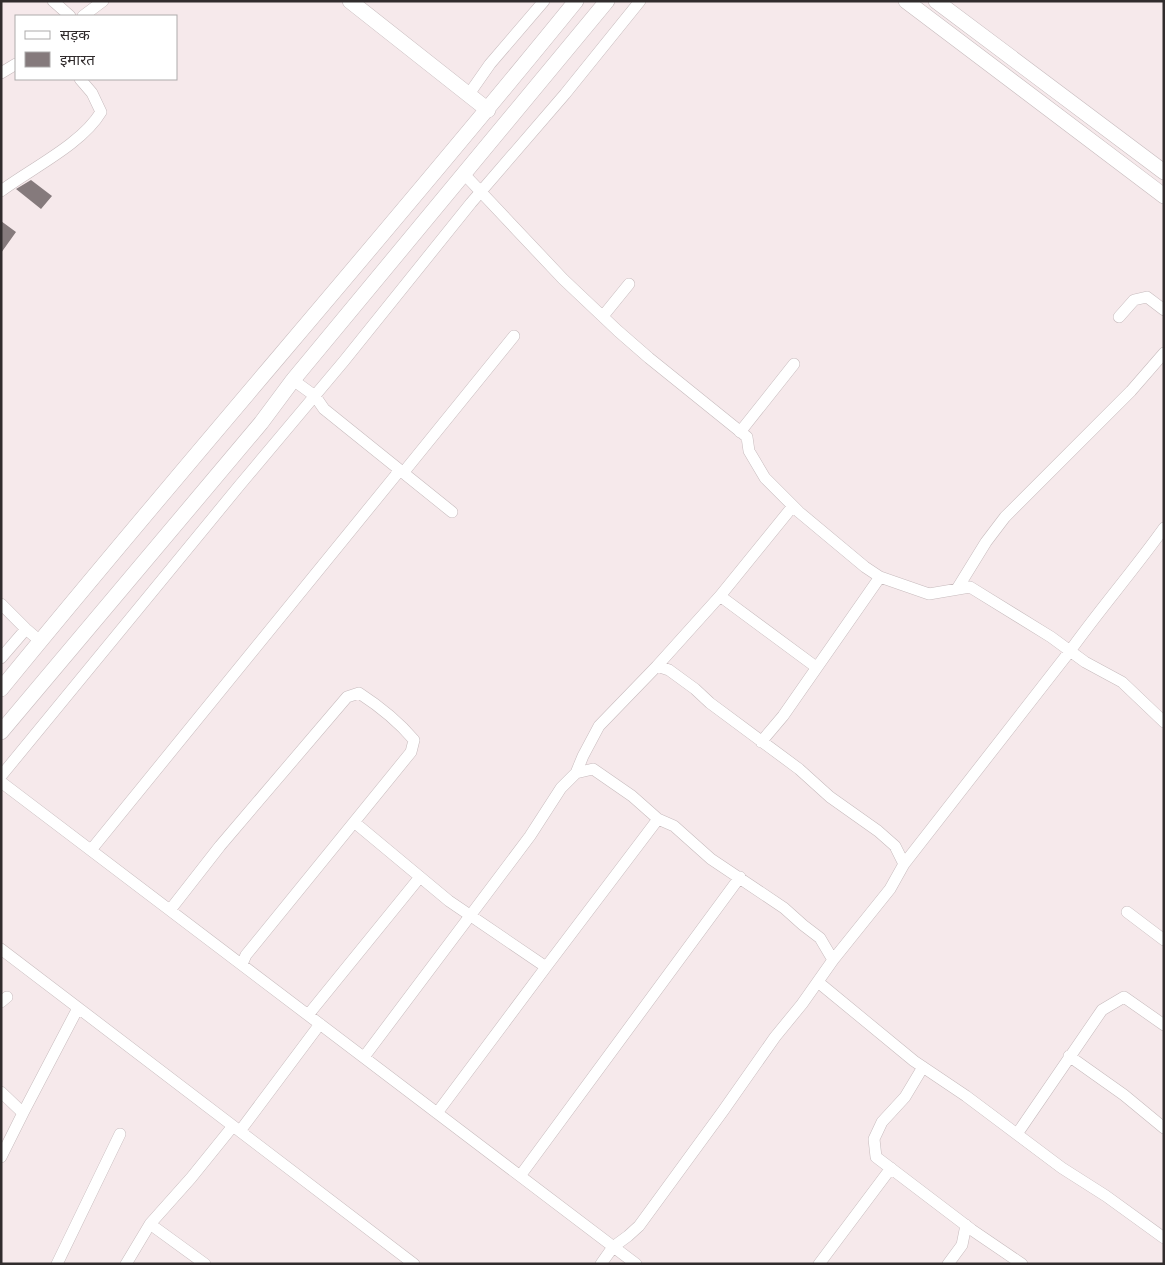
<svg xmlns="http://www.w3.org/2000/svg" width="1165" height="1265" font-family="Raleway,'Noto Sans Devanagari',sans-serif">
<style>
.building{fill:#857a7c}
.lines{fill:none;stroke-linecap:round;stroke-linejoin:round}
.minor-casing{stroke:#c7bbbd;stroke-width:12}
.tertiary-casing{stroke:#c7bbbd;stroke-width:16}
.minor{stroke:#fff;stroke-width:11}
.tertiary{stroke:#fff;stroke-width:15}
</style>
<rect width="100%" height="100%" fill="#f6e9eb"/>
<path class="building" d="M 31,180 L 52,196 L 41,209 L 16,189 Z
M 1,221 L 16,232 L 1,253 Z"/>
<g class="lines">
<g class="minor-casing">
<path id="minor" d="M 53,1 L 70,16
M 83,16 L 103,1
M 1,73 L 16,64
M 469,94 L 490,64 L 544,1
M 464,174 L 563,279 L 618,331 L 649,358 L 747,437 L 749,451 L 765,478 L 799,512 L 865,567 L 880,577 L 929,594 L 970,587 L 1051,637 L 1085,662 L 1122,682 L 1164,722
M 1,191 C 32,168 82,144 101,112 L 92,93 L 80,79
M 603,316 L 629,284
M 1119,317 L 1134,300 L 1147,297 L 1164,310
M 293,380 L 315,396 L 324,409 L 452,512
M 740,432 L 794,364
M 403,473 L 514,336
M 957,589 L 986,542 L 1005,517 L 1131,391 L 1164,353
M 720,596 L 793,506
M 1,604 L 26,629 L 40,641
M 1,658 L 26,629
M 657,666 L 720,596 L 816,667
M 761,742 L 783,716 L 880,577
M 576,773 L 583,756 L 599,726 L 657,666 L 669,670 L 695,689 L 710,703 L 799,769 L 830,797 L 878,831 L 895,846 L 904,864 L 890,889 L 833,960
M 1,776 L 239,486 L 344,361 L 471,203 L 565,94 L 640,1
M 1,782 L 636,1264
M 354,822 L 449,901 L 546,967 L 437,1113
M 91,850 L 400,470
M 904,864 L 1070,651 C 1100,609 1134,570 1164,528
M 170,910 L 220,846 L 347,697 L 359,693 C 379,706 398,721 414,740 L 411,752 L 246,955 L 242,964
M 1127,912 L 1164,940
M 1,949 L 414,1264
M 546,967 L 658,819
M 818,982 L 914,1061 L 966,1096 L 1062,1168 L 1106,1196 L 1164,1238
M 1,1002 L 7,997
M 308,1015 L 420,877
M 1069,1056 L 1124,1095 L 1164,1128
M 364,1057 L 530,836 L 561,788 L 576,773 L 593,769 L 632,796 L 658,819 L 674,826 L 711,859 L 784,908 L 803,925 L 820,938 L 833,960 L 802,1004 L 775,1037 L 723,1111 L 639,1226 L 628,1236 L 613,1247 L 601,1264
M 923,1067 L 905,1097 L 882,1122 L 874,1139 L 876,1157 L 972,1230 L 1022,1264
M 1,1092 L 23,1113 L 1,1157
M 23,1113 L 78,1008
M 240,1131 L 320,1024
M 1017,1134 L 1102,1010 L 1124,997 L 1164,1025
M 520,1176 L 740,877
M 57,1264 L 120,1134
M 126,1264 L 150,1224
M 205,1264 L 150,1224 L 191,1178 L 233,1126
M 819,1264 L 891,1168
M 948,1264 L 962,1245 L 966,1225"/>
</g>
<g class="tertiary-casing">
<path id="tertiary" d="M 350,1 L 488,110
M 906,1 L 1164,196
M 936,1 L 1164,172
M 1,689 C 190,457 388,233 576,1
M 1,732 L 261,423 L 293,380 L 607,1"/>
</g>
<use href="#minor" class="minor"/>
<use href="#tertiary" class="tertiary"/>
</g>
<rect width="1165" height="1265" fill="none" stroke="#312c2d" stroke-width="5"/>
<rect x="15" y="15" width="162" height="65" fill="#ffffff" stroke="#adabab"/>
<rect x="25" y="31" width="25" height="8" fill="#ffffff" stroke="#adabab"/>
<text x="60" y="40" font-size="15" fill="#312c2d">सड़क</text>
<rect x="25" y="52" width="25" height="15" fill="#857a7c" stroke="#adabab"/>
<text x="60" y="65" font-size="15" fill="#312c2d">इमारत</text>
</svg>
